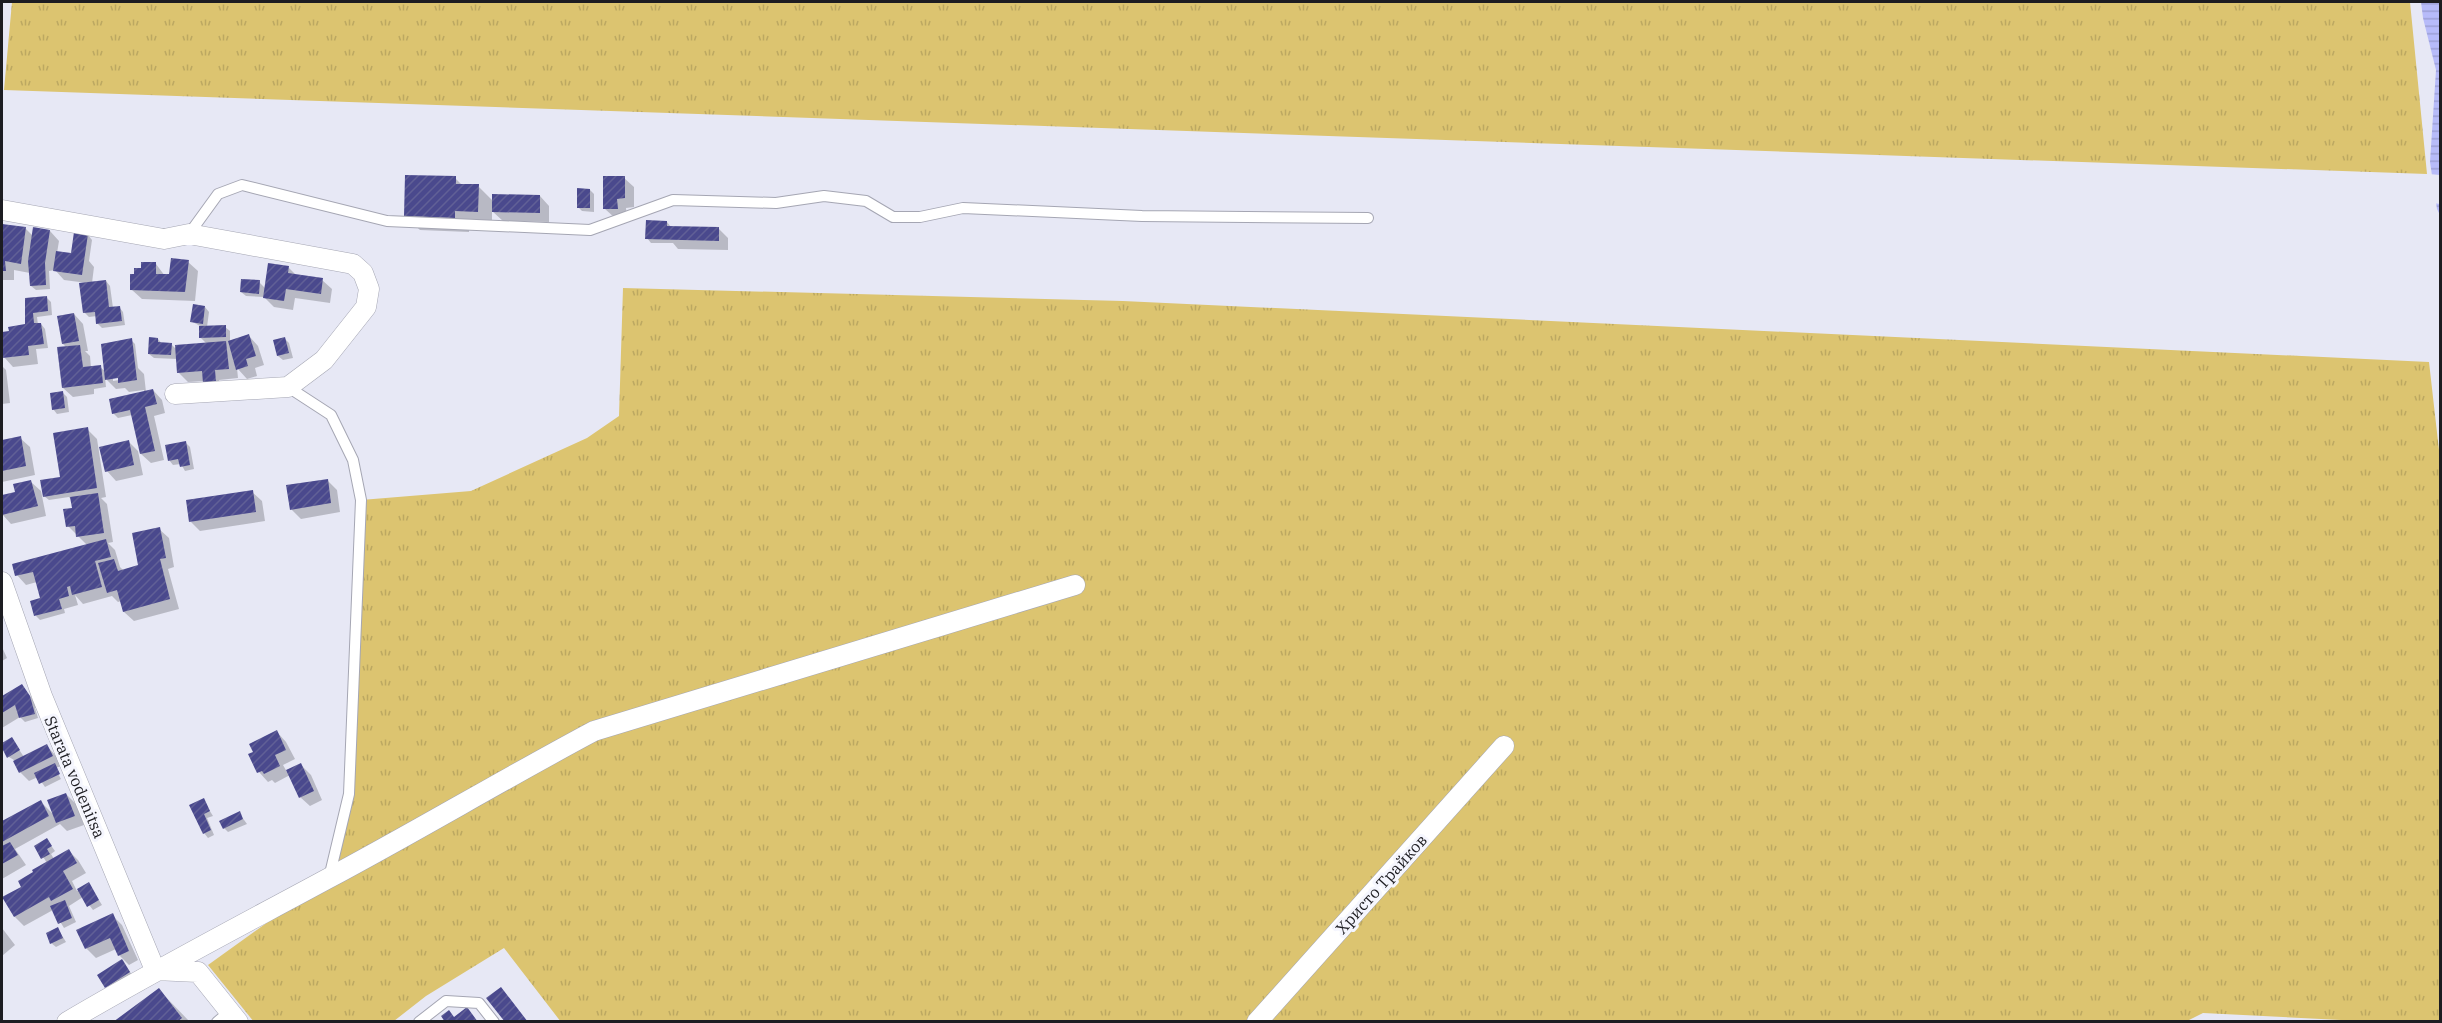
<svg xmlns="http://www.w3.org/2000/svg" width="2442" height="1023" font-family="'IBM Plex Serif',serif">
<style>
.grass{fill:url(#grass-tufts)}
.water{fill:url(#water-rules)}
.pier{fill:#e7e8f5}
.shadow{fill:#0003;fill-rule:evenodd}
.building{fill:url(#building-hatch)}
.lines{fill:none;stroke-linecap:round;stroke-linejoin:round}
.lane-casing{stroke:#a5a6b3;stroke-width:12}
.street-casing{stroke:#a5a6b3;stroke-width:21}
.lane{stroke:#fff;stroke-width:10}
.street{stroke:#fff;stroke-width:20}
.labels{text-anchor:middle;stroke-width:6;stroke-linejoin:round;paint-order:stroke}
.street-label{font-size:16px;fill:#1c1c21;stroke:#f5f6fe}
</style>
<defs>
<pattern id="grass-tufts" width="24" height="20" patternUnits="userSpaceOnUse" patternTransform="scale(1.5)"><rect width="24" height="20" fill="#dcc470"/><path d="M3 7l-1-3M5 7V3M7 7l1-3M15 17l-1-3M17 17v-4M19 17l1-3" fill="none" stroke="#bca861"/></pattern>
<pattern id="water-rules" width="6" height="5" patternUnits="userSpaceOnUse" patternTransform="scale(1.5)"><rect width="6" height="5" fill="#b7bbf9"/><path d="M0 2.5h6" fill="none" stroke="#9da0d5"/></pattern>
<pattern id="building-hatch" width="6" height="6" patternUnits="userSpaceOnUse" patternTransform="scale(1.5)"><rect width="6" height="6" fill="#4a498d"/><path d="M-1 1l2-2M0 6l6-6M5 7l2-2" fill="none" stroke="#616096"/></pattern>
</defs>
<rect width="100%" height="100%" fill="#e7e8f5"/>
<path class="grass" d="M 12,2 L 2410,2 L 2427,174 L 4,90 Z
M 623,288 L 1123,301 L 2429,362 L 2440,459 L 2440,1021 L 2381,1022 L 2203,1013 L 2185,1022 L 561,1022 L 504,948 L 426,996 L 394,1021 L 254,1022 L 208,965 L 329,878 L 349,794 L 361,500 L 471,491 L 587,438 L 619,416 Z"/>
<path class="water" d="M 2421,2 L 2440,2 L 2440,215 L 2437,209 L 2430,162 L 2436,70 L 2423,18 Z"/>
<path class="pier" d="M 2429,174 L 2440,175 L 2440,204 L 2433,203 Z"/>
<path class="shadow" d="M 455,178 L 463,186 L 478,186 L 493,201 L 540,196 L 549,206 L 549,222 L 503,221 L 492,211 L 492,226 L 469,225 L 469,232 L 420,230 L 405,216 Z
M 624,178 L 634,187 L 634,207 L 626,208 L 627,218 L 615,218 L 605,209 Z
M 590,190 L 594,194 L 594,212 L 582,211 L 578,207 Z
M 667,222 L 671,227 L 719,229 L 728,238 L 728,250 L 678,249 L 673,243 L 651,243 L 647,238 Z
M 2,223 L 6,226 L 26,229 L 33,236 L 50,231 L 59,241 L 57,253 L 75,256 L 88,235 L 92,240 L 89,261 L 94,267 L 92,283 L 106,281 L 110,286 L 113,308 L 119,307 L 123,312 L 125,325 L 102,328 L 98,324 L 97,316 L 89,317 L 84,312 L 87,283 L 64,280 L 55,270 L 49,271 L 50,289 L 36,290 L 31,286 L 30,273 L 14,270 L 14,280 L 2,280 Z
M 188,262 L 198,271 L 195,301 L 142,299 L 132,290 L 156,264 L 165,276 L 170,275 Z
M 269,265 L 289,268 L 297,276 L 322,280 L 332,289 L 330,303 L 295,298 L 293,310 L 274,307 L 264,297 L 246,296 L 241,292 L 259,282 L 265,288 Z
M 46,297 L 51,302 L 52,315 L 37,317 L 38,325 L 41,324 L 45,329 L 48,348 L 36,349 L 38,364 L 13,367 L 4,357 L 2,334 L 10,333 L 25,326 L 26,300 Z
M 205,307 L 209,312 L 207,327 L 225,327 L 230,331 L 230,342 L 249,336 L 258,346 L 264,365 L 255,368 L 257,376 L 247,379 L 237,368 L 238,378 L 219,380 L 220,386 L 205,381 L 188,382 L 179,373 L 177,359 L 154,358 L 149,354 L 158,339 L 162,344 L 171,344 L 177,350 L 207,344 L 200,337 L 200,326 L 191,321 Z
M 74,314 L 83,324 L 88,351 L 85,351 L 90,356 L 91,368 L 100,367 L 106,372 L 131,340 L 135,344 L 138,368 L 144,374 L 146,392 L 153,390 L 162,400 L 165,413 L 154,416 L 164,460 L 151,463 L 141,454 L 132,415 L 118,418 L 113,413 L 144,392 L 144,390 L 129,392 L 125,388 L 116,389 L 105,378 L 106,387 L 94,389 L 94,394 L 73,397 L 63,388 L 67,348 L 63,344 ZM 125,376 L 125,379 L 113,381 L 113,378 Z
M 285,339 L 289,343 L 293,358 L 283,360 L 278,356 Z
M 2,366 L 6,370 L 10,403 L 2,404 Z
M 63,393 L 67,397 L 69,412 L 57,414 L 53,409 Z
M 87,429 L 97,439 L 106,497 L 101,498 L 107,504 L 113,542 L 108,543 L 115,550 L 120,567 L 124,571 L 140,567 L 159,529 L 169,538 L 174,567 L 168,569 L 179,609 L 134,621 L 124,612 L 121,601 L 118,602 L 112,596 L 83,604 L 75,595 L 78,605 L 64,609 L 65,613 L 40,620 L 36,616 L 43,603 L 37,582 L 26,585 L 17,575 L 87,545 L 68,526 L 74,510 L 72,501 L 69,497 L 49,500 L 44,496 L 60,479 Z
M 20,438 L 30,447 L 35,475 L 2,482 L 2,441 Z
M 128,441 L 138,451 L 143,475 L 116,481 L 107,471 Z
M 186,443 L 190,447 L 194,469 L 185,471 L 181,464 L 173,465 L 169,460 Z
M 327,480 L 337,490 L 340,512 L 301,519 L 291,509 Z
M 31,482 L 41,491 L 46,516 L 11,524 L 2,514 L 2,497 L 17,493 Z
M 252,492 L 262,501 L 265,521 L 200,531 L 191,522 Z
M 2,647 L 7,658 L 2,661 Z
M 22,686 L 38,706 L 35,708 L 38,718 L 25,722 L 20,717 L 2,728 L 2,698 Z
M 277,732 L 286,742 L 295,759 L 283,765 L 287,772 L 301,765 L 311,775 L 322,800 L 310,806 L 300,797 L 290,775 L 275,783 L 272,780 L 268,782 L 259,772 L 250,755 Z
M 12,739 L 24,757 L 47,746 L 56,756 L 62,766 L 55,768 L 61,779 L 45,787 L 38,777 L 29,781 L 20,772 L 14,760 L 9,757 L 2,744 Z
M 66,794 L 76,804 L 84,825 L 67,831 L 60,824 L 15,849 L 26,865 L 2,879 L 2,823 L 40,801 L 55,816 Z
M 203,800 L 213,816 L 207,818 L 214,835 L 208,838 L 204,833 Z
M 239,813 L 247,824 L 228,832 L 224,828 Z
M 47,840 L 55,851 L 51,854 L 54,859 L 69,851 L 78,860 L 86,873 L 72,881 L 77,891 L 89,884 L 102,905 L 93,910 L 83,897 L 69,906 L 76,922 L 64,928 L 53,910 L 24,926 L 15,917 L 4,897 L 23,887 L 47,863 L 36,846 Z
M 112,915 L 122,925 L 138,960 L 129,965 L 119,955 L 116,949 L 96,958 L 86,948 Z
M 2,928 L 15,945 L 2,956 Z
M 58,929 L 66,942 L 56,947 L 51,943 Z
M 123,960 L 133,977 L 110,991 L 106,987 Z
M 159,990 L 190,1022 L 116,1022 Z"/>
<path class="building" d="M 405,175 L 456,176 L 456,184 L 479,184 L 478,212 L 455,211 L 455,218 L 404,216 Z
M 603,176 L 625,176 L 625,198 L 617,199 L 618,209 L 603,209 Z
M 577,188 L 590,189 L 590,208 L 577,208 Z
M 492,194 L 540,195 L 540,213 L 492,212 Z
M 646,220 L 667,221 L 667,226 L 719,227 L 719,241 L 645,239 Z
M 2,224 L 26,227 L 21,264 L 5,261 L 6,271 L 2,271 Z
M 33,227 L 50,230 L 45,263 L 46,285 L 30,286 L 28,261 Z
M 74,232 L 88,234 L 82,275 L 53,271 L 56,251 L 71,253 Z
M 171,258 L 189,260 L 185,292 L 130,290 L 130,274 L 134,274 L 134,268 L 141,268 L 141,262 L 156,262 L 156,274 L 169,274 Z
M 268,263 L 289,266 L 288,273 L 323,278 L 321,294 L 286,289 L 284,301 L 263,298 Z
M 241,279 L 260,280 L 259,294 L 240,292 Z
M 106,280 L 109,307 L 120,306 L 122,321 L 96,324 L 95,312 L 83,313 L 79,283 Z
M 47,296 L 48,311 L 33,313 L 34,323 L 41,323 L 44,344 L 28,346 L 29,355 L 2,358 L 2,332 L 9,331 L 8,327 L 25,324 L 25,298 Z
M 193,304 L 205,306 L 203,324 L 190,322 Z
M 74,313 L 79,341 L 62,344 L 57,316 Z
M 226,325 L 226,337 L 199,338 L 199,326 Z
M 249,334 L 256,356 L 246,359 L 248,366 L 236,370 L 228,341 Z
M 149,337 L 158,338 L 158,342 L 172,343 L 171,355 L 148,354 Z
M 285,337 L 289,353 L 277,356 L 273,340 Z
M 132,338 L 137,380 L 118,383 L 118,378 L 105,380 L 101,344 Z
M 226,341 L 229,369 L 215,370 L 216,382 L 203,383 L 202,371 L 177,373 L 175,345 Z
M 80,345 L 83,367 L 101,365 L 103,383 L 62,388 L 57,347 Z
M 153,389 L 157,404 L 145,407 L 155,451 L 140,454 L 130,410 L 112,414 L 109,399 Z
M 63,391 L 65,408 L 52,410 L 50,393 Z
M 88,427 L 97,488 L 43,497 L 40,480 L 60,477 L 53,433 Z
M 21,436 L 26,466 L 2,471 L 2,440 Z
M 129,440 L 134,465 L 105,472 L 99,447 Z
M 186,441 L 190,465 L 180,467 L 178,459 L 168,461 L 165,445 Z
M 328,479 L 331,503 L 290,510 L 286,485 Z
M 31,480 L 38,506 L 2,515 L 2,495 L 15,492 L 13,484 Z
M 253,490 L 256,512 L 189,522 L 186,500 Z
M 98,493 L 104,533 L 76,537 L 75,526 L 66,527 L 63,509 L 72,508 L 70,497 Z
M 160,527 L 166,558 L 160,559 L 170,599 L 123,612 L 117,590 L 107,593 L 98,563 L 114,559 L 118,571 L 138,565 L 132,533 Z
M 106,539 L 111,557 L 95,561 L 102,587 L 72,595 L 70,586 L 67,587 L 69,596 L 59,599 L 62,609 L 34,616 L 30,601 L 40,598 L 33,572 L 15,576 L 12,564 Z
M 22,684 L 30,696 L 35,714 L 19,718 L 15,705 L 2,713 L 2,696 Z
M 277,730 L 286,750 L 275,755 L 280,766 L 264,774 L 262,771 L 257,773 L 248,754 L 253,752 L 249,744 Z
M 12,737 L 20,750 L 7,758 L 2,748 L 2,743 Z
M 47,744 L 53,756 L 19,773 L 13,761 Z
M 55,763 L 60,774 L 39,784 L 34,773 Z
M 301,763 L 314,791 L 299,798 L 286,770 Z
M 66,793 L 75,816 L 56,823 L 47,800 Z
M 204,798 L 210,811 L 204,814 L 211,830 L 203,834 L 189,805 Z
M 41,800 L 49,816 L 2,842 L 2,821 Z
M 240,811 L 243,819 L 223,829 L 219,821 Z
M 47,838 L 52,846 L 47,849 L 50,854 L 41,859 L 34,846 Z
M 10,842 L 18,855 L 2,864 L 2,846 Z
M 69,849 L 77,863 L 63,871 L 73,889 L 51,901 L 49,897 L 14,917 L 2,897 L 21,887 L 18,881 L 33,872 L 32,870 Z
M 89,882 L 99,900 L 87,907 L 77,889 Z
M 65,900 L 72,918 L 58,924 L 50,906 Z
M 113,913 L 129,951 L 118,956 L 110,938 L 85,949 L 76,930 Z
M 58,927 L 63,938 L 50,944 L 46,933 Z
M 122,959 L 130,972 L 105,988 L 97,975 Z
M 501,987 L 528,1022 L 505,1022 L 486,998 Z
M 159,988 L 182,1018 L 177,1022 L 113,1022 Z
M 467,1007 L 478,1022 L 445,1022 L 441,1016 L 449,1010 L 454,1017 Z"/>
<g class="lines">
<g class="lane-casing">
<path id="lane" d="M 189,234 L 218,194 L 242,185 L 387,221 L 590,230 L 673,200 L 776,203 L 824,196 L 866,201 L 893,217 L 920,217 L 963,208 L 1142,216 L 1368,218
M 288,387 L 331,415 L 353,460 L 361,500 L 349,794 L 329,878
M 217,1022 L 230,1011
M 419,1022 L 446,1001 L 479,1003 L 494,1022"/>
</g>
<g class="street-casing">
<path id="street" d="M 2,210 L 164,239 L 189,234 L 353,264 L 363,273 L 369,289 L 366,307 L 324,360 L 288,387 L 175,394
M 2,582 L 42,696 L 155,970 L 198,972 L 238,1022
M 67,1022 C 153,971 240,926 327,879 C 417,831 504,779 594,731 L 1075,585
M 1257,1022 L 1504,746"/>
</g>
<use href="#lane" class="lane"/>
<use href="#street" class="street"/>
</g>
<g class="labels">
<g class="street-label">
<text transform="translate(75 777) rotate(67)" y="6">Starata vodenitsa</text>
<text transform="translate(1381 884) rotate(-48)" y="6">Христо Трайков</text>
</g>
</g>
<rect width="2442" height="1023" fill="none" stroke="#1c1c21" stroke-width="6"/>
</svg>
